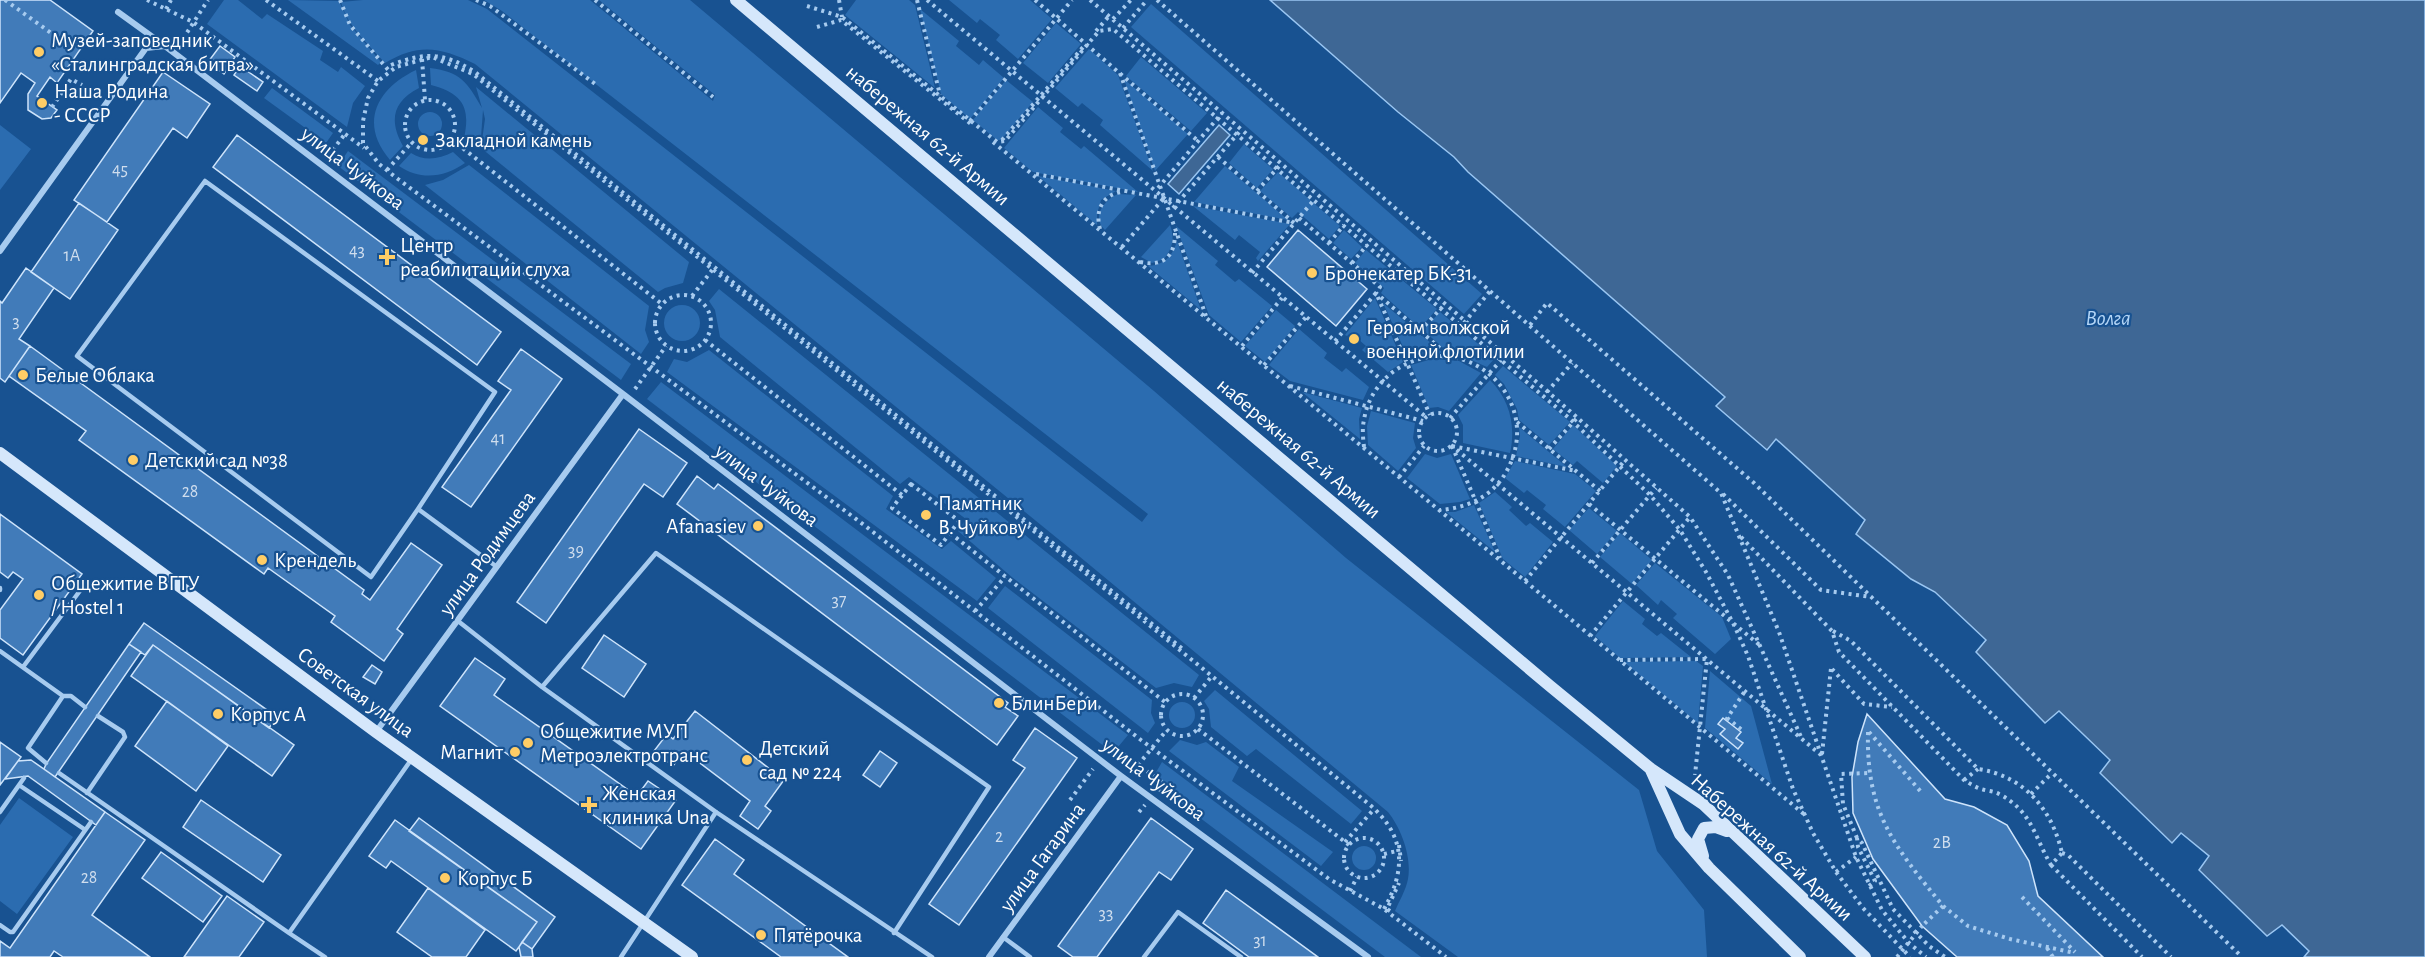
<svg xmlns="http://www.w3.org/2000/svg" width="2425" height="957" font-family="'Alegreya Sans',sans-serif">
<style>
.green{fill:#2b6cb0}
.water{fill:#3e6795;stroke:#9ac6f2;stroke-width:1.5}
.building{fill:#417bb9;stroke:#cee4fb;stroke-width:1.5}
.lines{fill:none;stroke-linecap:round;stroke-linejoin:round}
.path{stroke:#a7cbef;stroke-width:4;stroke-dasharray:3 4.5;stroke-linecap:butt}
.lane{stroke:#a7cbef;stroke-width:4.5}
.street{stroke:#a7cbef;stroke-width:6}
.secondary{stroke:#d5e7fb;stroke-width:12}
.path-bridge{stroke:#a7cbef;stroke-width:4;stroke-dasharray:3 4.5;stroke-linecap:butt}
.poi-dot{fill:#ffcd66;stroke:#185291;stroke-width:2}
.labels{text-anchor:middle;stroke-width:4.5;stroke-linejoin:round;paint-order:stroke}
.number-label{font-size:18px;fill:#d0deee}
.poi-label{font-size:21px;fill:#fff;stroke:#185291;text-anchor:start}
.street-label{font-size:21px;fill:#fff;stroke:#185291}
.water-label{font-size:22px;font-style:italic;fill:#b3d5f6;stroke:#185291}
</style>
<rect width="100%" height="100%" fill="#185291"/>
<path class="green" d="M 224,0 L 238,0 L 262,19 L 267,14 L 323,51 L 320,60 L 338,72 L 341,67 L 365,86 L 353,103 L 347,127 L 207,24 Z
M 288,0 L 339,1 L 350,25 L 381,62 L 378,65 Z
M 363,0 L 468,0 L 487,9 L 1142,522 L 1148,514 L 502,11 L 484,0 L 590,0 L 713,101 L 715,95 L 599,0 L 690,0 L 1154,391 L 1346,558 L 1639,790 L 1657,851 L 1704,910 L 1707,957 L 1458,957 L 1395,911 C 1399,901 1406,890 1408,879 C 1412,857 1401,828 1388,812 L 1068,547 L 475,64 C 440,47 419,43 385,63 C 369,45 347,26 341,2 Z
M 856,0 L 909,0 L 915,5 L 935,88 L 845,15 Z
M 949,0 L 1030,0 L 1052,19 L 1018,59 L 996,40 L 1000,35 L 980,19 L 977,23 Z
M 1151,4 L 1482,294 L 1464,314 L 1131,27 Z
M 920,9 L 959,41 L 956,46 L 979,65 L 983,60 L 1004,78 L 970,119 L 941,94 Z
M 1056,23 L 1081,44 L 1048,83 L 1023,63 Z
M 1089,49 L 1118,75 L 1153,171 L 1100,125 L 1103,120 L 1082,103 L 1078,107 L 1055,88 Z
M 1141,57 L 1207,113 L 1191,131 L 1126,76 Z
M 430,68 C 461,72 467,82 482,108 L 476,87 L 689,262 L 683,283 L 665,288 L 658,292 L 481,148 L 485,119 L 483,110 L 481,137 L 476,146 L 464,138 C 471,107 462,93 431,85 Z
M 416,70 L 419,88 C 392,102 389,121 403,146 L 390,160 C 359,124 376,89 416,70 Z
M 1124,79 L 1188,134 L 1155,171 Z
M 1006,80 L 1033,102 L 1001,140 L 997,140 L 973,120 Z
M 272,88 L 333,133 L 326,143 L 264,98 Z
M 1038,107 L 1063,128 L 1060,132 L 1081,149 L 1084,146 L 1138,192 L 1033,172 L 1004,148 Z
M418 124a12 12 0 1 1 24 0a12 12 0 1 1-24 0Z
M 0,125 L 31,149 L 0,190 Z
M 1244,144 L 1273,169 L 1257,188 L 1229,163 Z
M 348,151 L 631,364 L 621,380 L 338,166 Z
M 453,152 L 465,163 C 445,177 421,181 399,166 L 411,153 C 425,162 439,159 453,152 Z
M 469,165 L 649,306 L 645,330 L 649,342 L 641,354 L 425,185 L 443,180 Z
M 1225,166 L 1288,220 L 1194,202 Z
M 1278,172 L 1340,226 L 1329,239 L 1298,212 L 1292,218 L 1260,191 Z
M 1038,176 L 1116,191 L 1101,200 L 1097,214 L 1097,225 Z
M 1118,194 L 1136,195 L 1105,230 C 1091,217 1104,200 1118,194 Z
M 1193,206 L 1290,224 L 1258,261 L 1256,258 L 1260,252 L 1239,235 L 1235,240 Z
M 1170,225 C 1175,239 1173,247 1164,259 L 1152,263 L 1141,257 Z
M 1176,226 L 1218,261 L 1215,265 L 1235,282 L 1239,279 L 1272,306 L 1241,342 L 1209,315 Z
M 1344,230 L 1362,247 L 1351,259 L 1333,243 Z
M 1177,241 L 1201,310 L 1148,266 C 1164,265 1172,257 1177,241 Z
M 1366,250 L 1437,309 L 1420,328 L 1381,293 L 1384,288 L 1355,263 Z
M 719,289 L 1199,675 L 1192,687 L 1174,683 L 1156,688 L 1013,578 L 958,531 L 966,519 L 909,477 L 900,484 L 720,337 L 715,310 L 709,301 Z
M 1375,298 L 1403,362 L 1388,372 L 1362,350 L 1366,346 L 1351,333 L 1347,336 L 1345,335 Z
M 1383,303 L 1444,354 L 1432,353 L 1409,360 Z
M664 323a18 18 0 1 1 36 0a18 18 0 1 1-36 0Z
M 1276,310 L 1295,326 L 1265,362 L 1245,346 Z
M 1440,312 L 1495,358 L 1487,367 L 1458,354 L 1451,355 L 1423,330 Z
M 1299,329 L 1327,353 L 1324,358 L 1342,372 L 1346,368 L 1369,387 L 1363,400 L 1290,381 L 1269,365 Z
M 709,350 L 893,496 L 886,509 L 942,549 L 951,541 L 996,578 L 977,601 L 667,372 L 674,359 L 687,362 Z
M 1432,359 L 1459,361 L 1481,373 L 1449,411 L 1438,407 L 1429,408 L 1411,365 Z
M 1503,366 L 1570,422 L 1549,445 L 1519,420 L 1517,409 L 1504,384 L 1495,375 Z
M 1490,380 C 1510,400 1516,426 1510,453 L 1463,443 L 1463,425 L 1458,415 Z
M 661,382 L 1128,735 L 1113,753 L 647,399 Z
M 1302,392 L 1362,408 L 1359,419 L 1360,439 Z
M 1371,411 L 1415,423 L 1413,438 L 1416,448 L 1398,471 L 1368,445 L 1367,426 Z
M 1573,425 L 1617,466 L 1603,483 L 1577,461 L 1573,465 L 1553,449 Z
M 1519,427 L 1567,467 L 1516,456 L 1520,436 Z
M 1425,454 L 1437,458 L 1451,454 L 1470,499 L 1460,502 L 1440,504 L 1407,478 Z
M 1515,461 L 1575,474 L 1596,491 L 1565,527 L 1543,509 L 1546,505 L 1527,490 L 1524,493 L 1505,478 Z
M 1495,492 L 1512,507 L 1509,510 L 1526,526 L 1530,523 L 1553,542 L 1525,577 L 1503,559 L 1479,503 Z
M 1474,505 L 1495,552 L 1446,512 L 1455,512 Z
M 1589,508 L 1617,531 L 1597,554 L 1569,530 Z
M 1620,533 L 1652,560 L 1632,584 L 1600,557 Z
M 1655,563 L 1722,617 L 1731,639 L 1715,654 L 1673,618 L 1677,614 L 1661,600 L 1658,605 L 1636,585 Z
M 1005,586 L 1152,700 L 1151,713 L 1155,723 L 1148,733 L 988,608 Z
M 1623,601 L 1645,619 L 1642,624 L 1657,636 L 1661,633 L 1691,657 L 1620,658 L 1595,636 Z
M 1696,661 L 1703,666 L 1698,723 L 1624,662 Z
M 1710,671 L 1751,706 L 1772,784 L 1705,728 Z
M 1215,690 L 1362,811 L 1351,824 L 1256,749 L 1247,756 L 1211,727 L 1209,709 L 1204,701 Z
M1169 715a13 13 0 1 1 26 0a13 13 0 1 1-26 0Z
M 1180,740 L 1197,745 L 1206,742 L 1239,767 L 1232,781 L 1333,852 L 1321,866 L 1169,751 Z
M 1162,762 L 1421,957 L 1385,957 L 1151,781 Z
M 19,798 L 73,837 L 17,914 L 0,901 L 0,825 Z
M1352 858a12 12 0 1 1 24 0a12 12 0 1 1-24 0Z"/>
<path class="water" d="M 1270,0 L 2425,0 L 2425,957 L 2304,957 L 2309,951 L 2282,925 L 2267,936 L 2199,870 L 2209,856 L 2181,833 L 2172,843 L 2100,773 L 2110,760 L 2059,711 L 2045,723 L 1976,652 L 1986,640 L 1935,592 L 1911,579 L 1856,534 L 1865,520 L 1776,439 L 1767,450 L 1716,406 L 1725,397 L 1468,172 L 1454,157 L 1398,112 Z
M 1219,125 L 1230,135 L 1179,194 L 1168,184 Z"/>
<path class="building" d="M 0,0 L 50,0 L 93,31 L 57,83 L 50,77 L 37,96 L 57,110 L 51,118 L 42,119 L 28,110 L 28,94 L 35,83 L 21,73 L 0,103 Z
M 220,46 L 235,57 L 224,74 L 208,62 Z
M 240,66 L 263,82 L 257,91 L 234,75 Z
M 163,72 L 210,104 L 187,138 L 173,128 L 107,222 L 74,200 Z
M 237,135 L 501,332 L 477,365 L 213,167 Z
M 79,203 L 118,230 L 70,299 L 31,272 Z
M 1298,230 L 1367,289 L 1336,326 L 1267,267 Z
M 26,268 L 54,288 L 19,339 L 30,346 L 5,382 L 0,378 L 0,301 L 2,303 Z
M 30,346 L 364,590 L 362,594 L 370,600 L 411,543 L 442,565 L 397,629 L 403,634 L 384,661 L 331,622 L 335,616 L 268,568 L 264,574 L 79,440 L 86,431 L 9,376 Z
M 521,349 L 562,379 L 471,507 L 442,487 L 511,390 L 498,381 Z
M 639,429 L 687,463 L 663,497 L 644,484 L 546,623 L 517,602 Z
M 697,476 L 714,489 L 718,484 L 1008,703 L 1005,707 L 1018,716 L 997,745 L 677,504 Z
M 0,514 L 82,574 L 23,655 L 0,638 L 0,610 L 23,579 L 13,572 L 8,578 L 0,572 Z
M 144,623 L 277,717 L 269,728 L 153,645 L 145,655 L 129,644 Z
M 604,635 L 646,664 L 624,697 L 582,668 Z
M 129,644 L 141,652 L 55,777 L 44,769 L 46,764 Z
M 153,645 L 294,745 L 272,776 L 131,676 Z
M 475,658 L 505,679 L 494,695 L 637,796 L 648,781 L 676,800 L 641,849 L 440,706 Z
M 372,665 L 382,672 L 375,684 L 363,677 Z
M 167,701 L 228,746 L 196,791 L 135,746 Z
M 695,711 L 784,780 L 765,806 L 771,811 L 758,829 L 740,816 L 750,801 L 684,751 L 673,766 L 654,751 L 667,734 L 673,739 Z
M 1867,714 L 1945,799 L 1974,807 L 2007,825 L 2029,861 L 2038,896 L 2103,957 L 1957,957 L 1922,926 L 1873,859 L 1853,813 L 1852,777 L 1858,742 Z
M 1723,718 L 1741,732 L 1736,738 L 1743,743 L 1738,749 L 1720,734 L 1725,729 L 1718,724 Z
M 1035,728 L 1077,758 L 959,925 L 929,904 L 1025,768 L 1013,760 Z
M 0,742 L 21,757 L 0,785 Z
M 880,751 L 897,763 L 880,787 L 863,775 Z
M 31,760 L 105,812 L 96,825 L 28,776 L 5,779 L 18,761 Z
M 201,800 L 281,855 L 263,882 L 183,827 Z
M 105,812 L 145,840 L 92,915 L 150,957 L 63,957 L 54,951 L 50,957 L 0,957 L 0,941 L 10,948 Z
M 419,818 L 555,917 L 532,949 L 522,942 L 537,922 L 409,831 Z
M 1151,818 L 1193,849 L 1171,880 L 1159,872 L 1097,957 L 1073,957 L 1058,946 Z
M 395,820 L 537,922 L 516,951 L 391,861 L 386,868 L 369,856 Z
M 715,839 L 744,860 L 734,874 L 848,957 L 781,957 L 682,885 Z
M 161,852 L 222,896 L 203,922 L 142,878 Z
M 428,888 L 485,930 L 466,957 L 432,957 L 397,932 Z
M 1226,890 L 1318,957 L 1249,957 L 1203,923 Z
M 227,896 L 264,922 L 239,957 L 184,957 Z
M 522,942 L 532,949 L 533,957 L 521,957 L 519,947 Z"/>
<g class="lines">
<path class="path" d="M 5,0 L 61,40
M 147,0 L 193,22 L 364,148
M 266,0 L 378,81
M 340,0 L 350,25 L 390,72
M 476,0 L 490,6 L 598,86
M 595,0 L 713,97
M 839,0 L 842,17
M 917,0 L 940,95
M 927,0 L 1426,417
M 1035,0 L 1198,141
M 1090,0 L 1547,391 L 1690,517 L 1728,575 L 1802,739
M 1157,0 L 1721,493 L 1779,632 L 1856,857 L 1882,910 L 1909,943 L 1926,957
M 807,6 L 842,17 L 997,142 L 1005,141 L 1099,31 L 1113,29 L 1570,419 L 1650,495 L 1680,530 L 1706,572 L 1734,625 L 1748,656 L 1793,789 L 1813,833 L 1836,872 L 1863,908 L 1910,957
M 166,9 L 171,0
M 1113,19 L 1131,0
M 817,27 L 841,20 L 971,124
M 1123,28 L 1147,0
M 1096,31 L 1109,16
M 179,45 L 208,0
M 422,59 L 425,100
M 391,65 C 425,52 443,52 475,72 L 1184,650
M 1120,73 L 1206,316
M405 125a25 25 0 1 1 50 0a25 25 0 1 1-50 0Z
M 52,107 L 71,79 L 82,85
M 970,121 L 1072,0
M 451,139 L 662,304
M 1002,140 L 1084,46
M 993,142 L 1525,581 L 1805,815
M 328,156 L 345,134
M 1218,157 L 1294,223
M 387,170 L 412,142
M 1036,174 L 1294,223
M 1158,188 L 1222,113
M 1257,191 L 1281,164
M 1173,208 L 1241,130
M 1299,218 L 1380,287 L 1376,293 L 1448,355
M 1100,229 C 1095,211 1102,195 1121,192
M 1329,243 L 1344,225
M 1122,247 L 1163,199
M 1140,262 C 1163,267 1175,257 1175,233
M 1352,263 L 1367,245
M 1252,273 L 1314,200
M655 323a28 28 0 1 1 56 0a28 28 0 1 1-56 0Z
M 692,296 L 713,269
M 1464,323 L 1490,291
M 1530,325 L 1547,303 L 1754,483 L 2242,957
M 1420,331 L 1445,304
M 705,340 L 902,495
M 1335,341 L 1376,293 L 1430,415
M 1242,346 L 1282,298
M 1264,365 L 1306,317
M 1290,386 L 1423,421
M 635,389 L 666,346
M 1547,392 L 1572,363
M1419 432a19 19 0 1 1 38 0a19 19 0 1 1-38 0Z
M 1450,418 L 1501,360
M 1517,422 L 1600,491
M 1451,445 L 1821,755
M 1452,446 L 1576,471
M 1452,446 L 1500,558
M 1364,447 C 1363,438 1362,428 1364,420 C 1367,400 1378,383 1394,371 C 1464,323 1549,400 1505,474 C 1491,497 1467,508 1440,510
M 1549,449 L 1577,418
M 1399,477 L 1424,446
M 911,484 L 959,521 L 941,545 L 892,508 Z
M 1723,494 L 1821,590 L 1871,597
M 1589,504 L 1762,647
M 950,533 L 1165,702
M 1741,537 L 1832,631 L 1839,652 L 1964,780 C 1969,783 1975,787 1981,789 C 1987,791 1994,791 1999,794 C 2032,811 2034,836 2051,865 L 2062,853
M 1592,563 L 1656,488
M 1525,581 L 1625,460
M 975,611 L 1005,577
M 1833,631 L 1851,641 L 1978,769 C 2024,776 2052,809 2062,853
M 1590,636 L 1690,517
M 1620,660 L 1707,659 L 1695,775
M 1832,669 L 1864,704 L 1892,707
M1161 715a21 21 0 1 1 42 0a21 21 0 1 1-42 0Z
M 1194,698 L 1212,676
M 1727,718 L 1742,730
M 1726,720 L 1745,691
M 1198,729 L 1349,845
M 1868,732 C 1866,813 1894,846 1943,906 L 1922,926
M 1869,732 L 1922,793
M 1106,751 L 1111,745 L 1166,785 L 1159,792
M 1822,754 L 1831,668
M 1138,765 L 1166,731
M 1964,780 L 1978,769
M 2031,794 L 2052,773
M 1070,800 L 1093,769
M 1139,812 L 1145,805
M 1857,838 L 1843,804 L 1841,774 L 1869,773
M1344 858a20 20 0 1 1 40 0a20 20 0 1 1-40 0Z
M 1345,842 L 1374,809
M 1399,845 L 1401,861
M 2062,853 L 2068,855 L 2171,957
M 1384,854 L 1397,851
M 2051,865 L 2142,957
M 1836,872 L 1856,857
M 1869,886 L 1875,881 L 1858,847 L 1857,838 L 1862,843 L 1893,909 L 1929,946 L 1945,957
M 1350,891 L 1357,877
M 2022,897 L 2075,952
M 1943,906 L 1968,926 L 2010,939 L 2075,953
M 1384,909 C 1406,870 1406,836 1370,805 L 473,74 L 432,57 L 396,67 L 378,81 L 368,98 L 363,121 L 363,143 L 379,164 L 398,179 L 864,525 L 1141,740 L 1329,879 L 1384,909 L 1446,957
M 1390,911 L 1387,909 L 1399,883
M 2047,948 L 2053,957"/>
<path class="lane" d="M 418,509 L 495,392 L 205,181 L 77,356 L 371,577 L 418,509 L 497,567
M 0,588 L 0,590
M 458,621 L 542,687 L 716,812 L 932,957
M 0,651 L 63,696 L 28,748 L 46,763
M 23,667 L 85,584
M 542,687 L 656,553 L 989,787 L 894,933
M 63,696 L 71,696 L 85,707
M 59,773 L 289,933
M 19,785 L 84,829
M 87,793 L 125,737 L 123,732 L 98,716
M 0,812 L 24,778
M 0,925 L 10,932 L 13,932 L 91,822
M 1003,937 L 1030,957
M 325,957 L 289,933 L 411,760
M 621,957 L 716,812
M 1144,957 L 1178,912 L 1241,957"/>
<path class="street" d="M 118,12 L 165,46
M 0,251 L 146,48 L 165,46 L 623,394 L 1121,776 L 1368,957
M 376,732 L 623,394
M 989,957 L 1121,776"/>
<path class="secondary" d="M 736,0 L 1550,686 L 1651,769 L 1703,804 L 1865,957
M 0,453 L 376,732 L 692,957
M 1651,770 L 1680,834 L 1709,868 L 1800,957
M 1703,856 L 1698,839 L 1704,828 L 1716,827 L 1727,831"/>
<path class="path-bridge" d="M 1897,957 L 1922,926"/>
</g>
<g class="poi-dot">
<circle cx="39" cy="52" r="6"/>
<circle cx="42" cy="103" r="6"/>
<circle cx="423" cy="140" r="6"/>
<path d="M384 248h6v6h6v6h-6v6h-6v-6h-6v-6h6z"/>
<circle cx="1312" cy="273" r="6"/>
<circle cx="1354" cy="339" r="6"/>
<circle cx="23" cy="375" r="6"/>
<circle cx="133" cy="460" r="6"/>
<circle cx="926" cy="515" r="6"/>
<circle cx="758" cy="526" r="6"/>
<circle cx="262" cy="560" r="6"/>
<circle cx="39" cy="595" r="6"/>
<circle cx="999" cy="703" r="6"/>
<circle cx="218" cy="714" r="6"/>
<circle cx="528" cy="743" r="6"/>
<circle cx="515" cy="752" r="6"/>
<circle cx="747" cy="760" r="6"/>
<path d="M586 796h6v6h6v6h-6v6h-6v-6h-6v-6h6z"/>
<circle cx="445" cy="878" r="6"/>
<circle cx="761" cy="935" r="6"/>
</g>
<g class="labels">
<g class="number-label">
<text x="120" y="175">45</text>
<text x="357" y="256">43</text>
<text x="72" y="261">1А</text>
<text x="16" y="327">3</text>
<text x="498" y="444">41</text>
<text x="190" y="497">28</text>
<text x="576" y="556">39</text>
<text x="839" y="606">37</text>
<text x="999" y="842">2</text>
<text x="1942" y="848">2В</text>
<text x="89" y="883">28</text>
<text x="1106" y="919">33</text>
<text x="1260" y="946">31</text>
</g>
<g class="poi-label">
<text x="51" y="47">Музей-заповедник<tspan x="51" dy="24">«Сталинградская битва»</tspan></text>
<text x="54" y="98">Наша Родина<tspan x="54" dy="24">- СССР</tspan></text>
<text x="435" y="147">Закладной камень</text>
<text x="400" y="252">Центр<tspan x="400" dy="24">реабилитации слуха</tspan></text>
<text x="1324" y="280">Бронекатер БК-31</text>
<text x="1366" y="334">Героям волжской<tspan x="1366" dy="24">военной флотилии</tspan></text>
<text x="35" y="382">Белые Облака</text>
<text x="145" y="467">Детский сад №38</text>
<text x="938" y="510">Памятник<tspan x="938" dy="24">В. Чуйкову</tspan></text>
<text x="746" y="533" text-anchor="end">Afanasiev</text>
<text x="274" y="567">Крендель</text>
<text x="51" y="590">Общежитие ВГТУ<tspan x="51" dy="24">/ Hostel 1</tspan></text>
<text x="1011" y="710">БлинБери</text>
<text x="230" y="721">Корпус А</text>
<text x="540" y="738">Общежитие МУП<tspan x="540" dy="24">Метроэлектротранс</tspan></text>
<text x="759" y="755">Детский<tspan x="759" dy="24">сад № 224</tspan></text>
<text x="503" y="759" text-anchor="end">Магнит</text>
<text x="602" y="800">Женская<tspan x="602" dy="24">клиника Una</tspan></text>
<text x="457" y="885">Корпус Б</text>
<text x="773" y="942">Пятёрочка</text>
</g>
<g class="street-label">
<text transform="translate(928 135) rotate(40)" y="7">набережная 62-й Армии</text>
<text transform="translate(353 168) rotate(37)" y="7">улица Чуйкова</text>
<text transform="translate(1299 448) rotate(40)" y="7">набережная 62-й Армии</text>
<text transform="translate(767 485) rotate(37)" y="7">улица Чуйкова</text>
<text transform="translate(487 553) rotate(-54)" y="7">улица Родимцева</text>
<text transform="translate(356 692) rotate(36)" y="7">Советская улица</text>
<text transform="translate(1154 779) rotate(37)" y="7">улица Чуйкова</text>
<text transform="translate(1772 847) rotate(42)" y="7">Набережная 62-й Армии</text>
<text transform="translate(1042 857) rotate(-54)" y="7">улица Гагарина</text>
</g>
<g class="water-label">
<text x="2108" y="325">Волга</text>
</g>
</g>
</svg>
